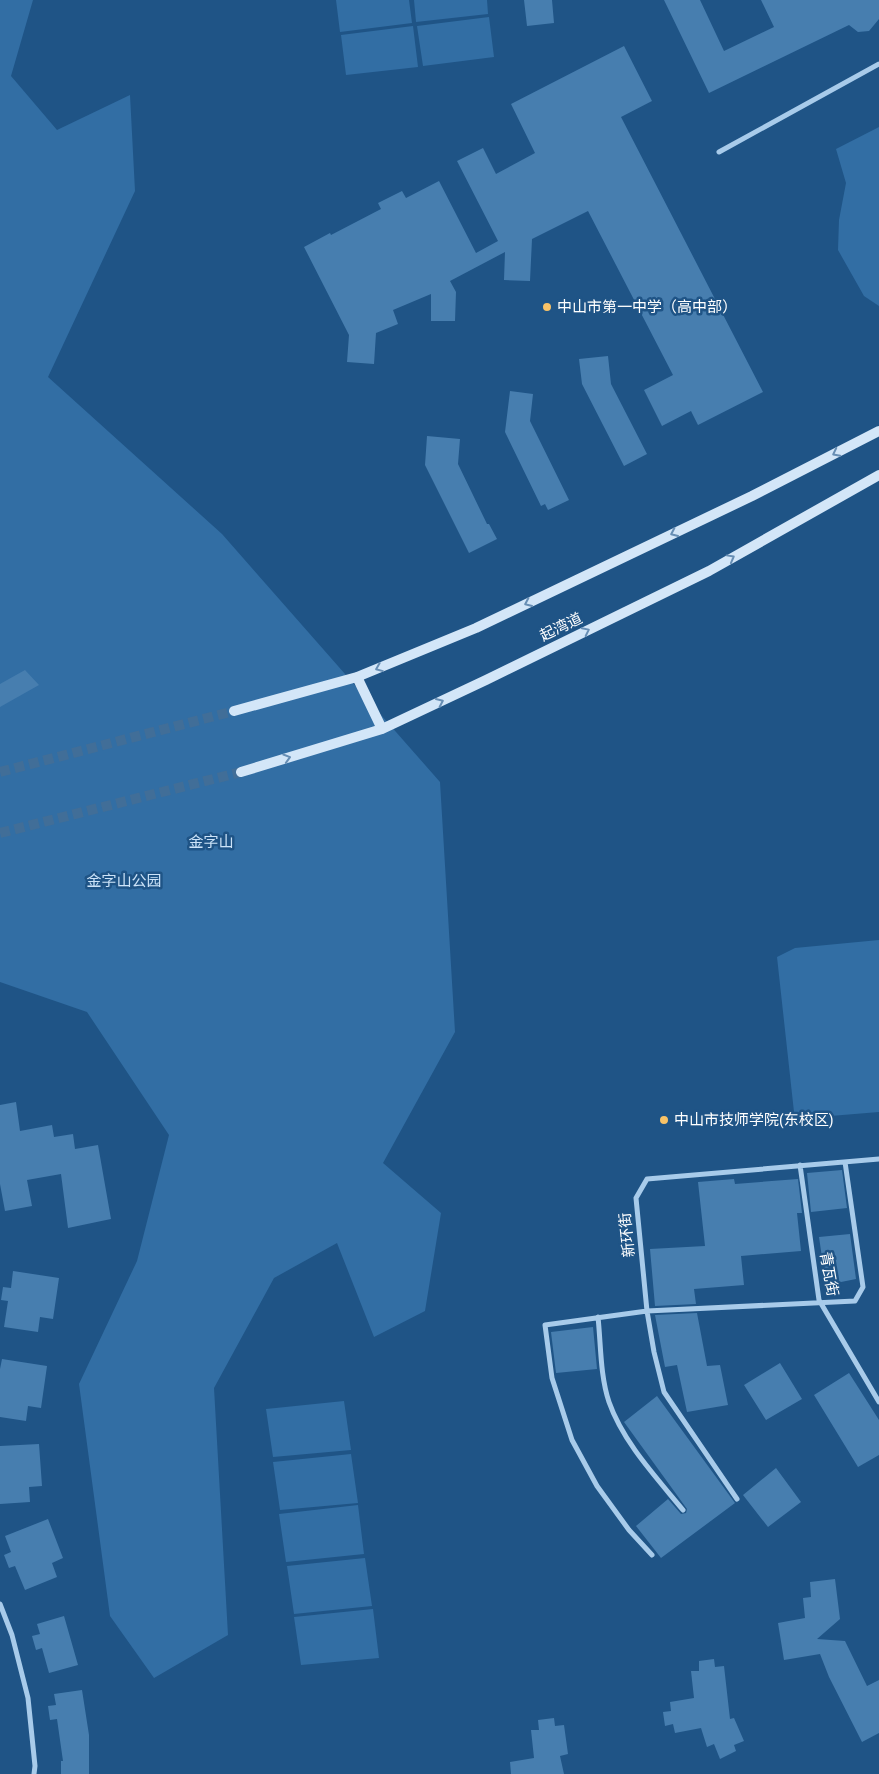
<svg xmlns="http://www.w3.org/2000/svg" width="879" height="1774" font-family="'Roboto Condensed','Noto Sans SC',sans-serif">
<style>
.green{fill:#326ea4}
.building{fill:#477eaf}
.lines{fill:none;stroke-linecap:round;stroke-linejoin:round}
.secondary-tunnel{stroke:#416e98;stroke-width:10;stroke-dasharray:10 5;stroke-linecap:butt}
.minor{stroke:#a8cbea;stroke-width:5}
.secondary{stroke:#d3e6f8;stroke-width:10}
.oneway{stroke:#678eb4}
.poi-dot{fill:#f9c367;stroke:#1f5486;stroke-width:2}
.labels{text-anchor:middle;stroke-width:5;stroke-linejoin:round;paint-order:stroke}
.poi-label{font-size:15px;fill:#fff;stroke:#1f5486;text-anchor:start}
.street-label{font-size:15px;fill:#fff;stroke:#1f5486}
.park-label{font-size:15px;fill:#cce3f8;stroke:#1f5486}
</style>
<rect width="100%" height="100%" fill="#1f5486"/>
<path class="green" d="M 0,0 L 33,0 L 11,76 L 57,130 L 130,95 L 135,191 L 48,377 L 222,534 L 440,782 L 455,1032 L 383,1163 L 441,1213 L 425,1311 L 374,1337 L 337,1243 L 274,1278 L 214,1388 L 228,1635 L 154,1678 L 110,1616 L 79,1384 L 137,1261 L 169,1135 L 87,1012 L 0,982 Z
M 336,0 L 409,0 L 412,23 L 340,32 Z
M 414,0 L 487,0 L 488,14 L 416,22 Z
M 489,17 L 494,57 L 423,66 L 417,26 Z
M 413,26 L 418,67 L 346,75 L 341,35 Z
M 879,127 L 879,306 L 864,296 L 838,250 L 839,220 L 846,183 L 836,149 Z
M 879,940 L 879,1112 L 818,1117 L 794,1112 L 777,957 L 795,948 Z
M 344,1401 L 351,1450 L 273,1457 L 266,1409 Z
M 351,1454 L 358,1503 L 280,1510 L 273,1462 Z
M 358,1505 L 364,1554 L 286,1562 L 279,1514 Z
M 365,1558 L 372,1606 L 294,1614 L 287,1566 Z
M 373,1609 L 379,1658 L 301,1665 L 294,1617 Z"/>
<path class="building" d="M 524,0 L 552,0 L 554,23 L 527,26 Z
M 664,0 L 700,0 L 724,51 L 774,27 L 761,0 L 879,0 L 879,19 L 869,31 L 858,32 L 849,25 L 709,93 Z
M 624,46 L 652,101 L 621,117 L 763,392 L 698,425 L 691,411 L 662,426 L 644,390 L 673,375 L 588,211 L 532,239 L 530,281 L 504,280 L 505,252 L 450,281 L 456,292 L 455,321 L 431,321 L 431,294 L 393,310 L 398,324 L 376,333 L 374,364 L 347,362 L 349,335 L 304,247 L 330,233 L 331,235 L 381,209 L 378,203 L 402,191 L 406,198 L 439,181 L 476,253 L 498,241 L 457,161 L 483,148 L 496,174 L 535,153 L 511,104 Z
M 608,356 L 611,384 L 647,454 L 624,466 L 582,384 L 579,359 Z
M 510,391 L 533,394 L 530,421 L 569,500 L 548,510 L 545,504 L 541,506 L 505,432 Z
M 427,436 L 460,439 L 458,464 L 487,524 L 489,524 L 497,539 L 469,553 L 425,465 Z
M 25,670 L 39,685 L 0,707 L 0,684 Z
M 16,1102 L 20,1131 L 52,1125 L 54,1137 L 73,1134 L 75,1149 L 98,1145 L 111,1219 L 68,1228 L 61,1174 L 27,1180 L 32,1206 L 5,1211 L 0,1184 L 0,1105 Z
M 842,1170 L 847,1208 L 811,1212 L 807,1173 Z
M 734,1179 L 735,1184 L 798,1179 L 802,1213 L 797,1213 L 801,1251 L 741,1256 L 744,1285 L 694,1289 L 696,1304 L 655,1306 L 650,1249 L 705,1246 L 698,1182 Z
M 850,1234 L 856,1279 L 826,1285 L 819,1237 Z
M 13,1271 L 59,1278 L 53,1319 L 40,1317 L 38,1332 L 4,1327 L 8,1301 L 1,1300 L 3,1287 L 11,1288 Z
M 697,1313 L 707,1366 L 720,1365 L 728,1405 L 687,1412 L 677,1365 L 665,1367 L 655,1315 Z
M 593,1327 L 597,1369 L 556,1373 L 551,1332 Z
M 2,1359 L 47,1366 L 41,1408 L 28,1406 L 26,1421 L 0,1417 L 0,1369 Z
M 780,1363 L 802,1399 L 766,1420 L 744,1385 Z
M 849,1373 L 879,1420 L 879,1455 L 858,1467 L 814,1395 Z
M 657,1396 L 735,1503 L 661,1558 L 636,1526 L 668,1499 L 681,1514 L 686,1513 L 687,1509 L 624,1422 Z
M 39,1444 L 42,1486 L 29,1487 L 30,1502 L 0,1504 L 0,1446 Z
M 776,1468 L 801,1502 L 768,1527 L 743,1495 Z
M 48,1519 L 63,1558 L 52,1563 L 57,1577 L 25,1590 L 15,1566 L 9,1568 L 4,1555 L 11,1552 L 5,1536 Z
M 835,1579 L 840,1619 L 817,1639 L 845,1641 L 867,1686 L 879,1680 L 879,1733 L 862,1742 L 829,1677 L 820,1654 L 784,1660 L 778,1623 L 805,1618 L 803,1598 L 811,1597 L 810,1582 Z
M 64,1616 L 78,1665 L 49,1673 L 42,1648 L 36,1650 L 32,1636 L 40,1634 L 37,1624 Z
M 714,1659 L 715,1667 L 724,1666 L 730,1719 L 734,1718 L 744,1741 L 734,1745 L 736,1751 L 720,1759 L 714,1744 L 707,1747 L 701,1728 L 675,1733 L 673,1724 L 665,1726 L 663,1712 L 671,1711 L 670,1702 L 694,1698 L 691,1671 L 699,1671 L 699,1661 Z
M 82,1690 L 89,1735 L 89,1774 L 61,1774 L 61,1761 L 63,1761 L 57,1719 L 50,1720 L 48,1706 L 56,1705 L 54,1694 Z
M 554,1718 L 555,1726 L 564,1725 L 568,1754 L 560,1756 L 564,1774 L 511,1774 L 510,1762 L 534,1758 L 531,1730 L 539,1730 L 538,1720 Z"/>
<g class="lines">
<path class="secondary-tunnel" d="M 0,772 L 234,711
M 0,833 L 241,772"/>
<path class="minor" d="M 719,152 L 879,64
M 800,1165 L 819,1300 L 879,1402
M 598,1317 C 601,1345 600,1375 609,1402 C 623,1442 656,1477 683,1510
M 737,1499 L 664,1392 L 654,1352 L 647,1311 L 636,1198 L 647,1179 L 879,1159
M 652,1555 L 629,1530 L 597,1486 L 572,1440 L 552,1378 L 545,1325 L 647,1311 L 855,1301 L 863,1287 L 845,1162
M 0,1604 L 12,1635 L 28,1698 L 35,1766 L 34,1774"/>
<path class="secondary" d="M 357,677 L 382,729
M 234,711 L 357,677 L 476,628 L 752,496 L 879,431
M 241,772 L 382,729 L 486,680 L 709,571 L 879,475"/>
</g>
<defs><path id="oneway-chevron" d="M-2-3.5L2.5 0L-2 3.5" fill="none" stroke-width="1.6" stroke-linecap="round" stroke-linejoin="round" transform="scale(1.25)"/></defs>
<g class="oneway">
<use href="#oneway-chevron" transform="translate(836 453) rotate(153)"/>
<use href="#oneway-chevron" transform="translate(674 533) rotate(155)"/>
<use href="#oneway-chevron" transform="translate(731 558) rotate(-29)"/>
<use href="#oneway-chevron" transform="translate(528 603) rotate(155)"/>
<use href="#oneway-chevron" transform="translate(586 631) rotate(-26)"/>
<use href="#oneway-chevron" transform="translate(379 668) rotate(158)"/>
<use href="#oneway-chevron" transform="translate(440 702) rotate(-25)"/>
<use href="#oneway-chevron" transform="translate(287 758) rotate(-17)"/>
</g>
<g class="poi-dot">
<circle cx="547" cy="307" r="5"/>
<circle cx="664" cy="1120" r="5"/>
</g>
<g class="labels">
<g class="poi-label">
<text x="557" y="312">中山市第一中学（高中部）</text>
<text x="674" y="1125">中山市技师学院(东校区)</text>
</g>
<g class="street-label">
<text transform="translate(561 627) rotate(-26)" y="5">起湾道</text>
<text transform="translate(627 1235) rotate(-96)" y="5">新环街</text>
<text transform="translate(829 1274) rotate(80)" y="5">青瓦街</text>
</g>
<g class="park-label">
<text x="211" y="847">金字山</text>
<text x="124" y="886">金字山公园</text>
</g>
</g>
</svg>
